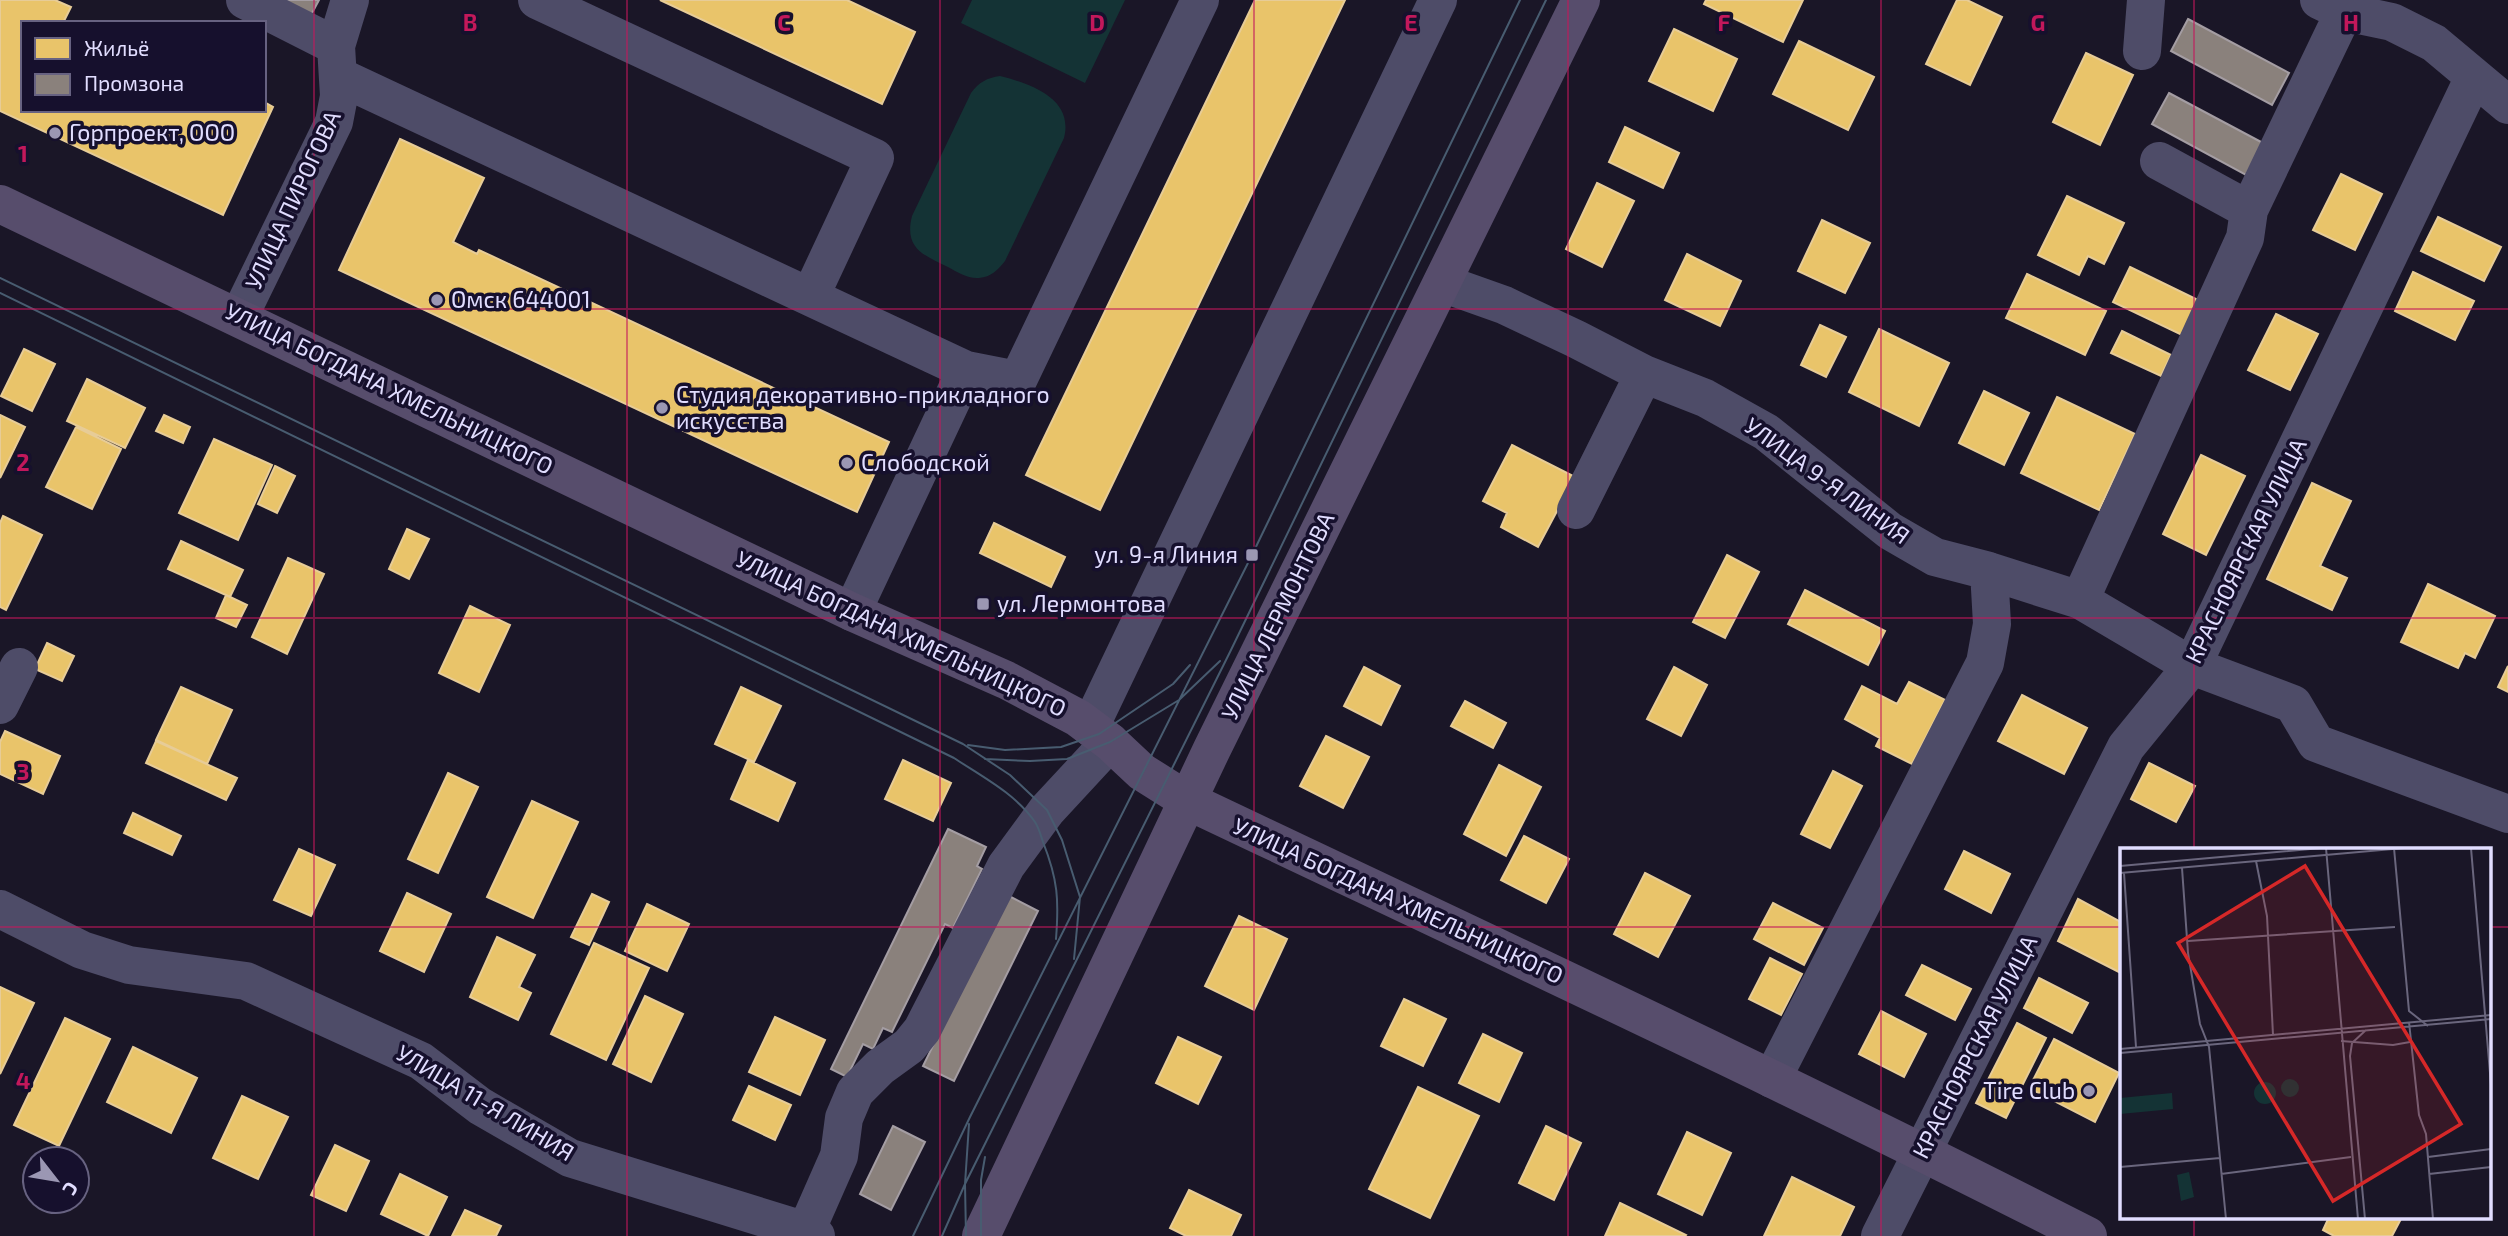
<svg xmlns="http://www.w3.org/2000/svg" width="2508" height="1236" font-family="'Exo 2',sans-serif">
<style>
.green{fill:#143335}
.homes{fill:#e9c46a;stroke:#e7cc97;stroke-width:2}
.industry{fill:#8a817c;stroke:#a49da3;stroke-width:2}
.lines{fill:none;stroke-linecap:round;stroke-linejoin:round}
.minor{stroke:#4e4c68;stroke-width:38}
.major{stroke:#574d6c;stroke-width:38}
.tram{stroke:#485c70;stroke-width:2}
.grid{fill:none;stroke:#c2185b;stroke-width:2;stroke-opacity:0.55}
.poi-dot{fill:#9b97b3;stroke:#16102d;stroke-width:2.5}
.labels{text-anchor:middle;stroke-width:7;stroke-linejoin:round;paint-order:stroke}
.poi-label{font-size:23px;fill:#e1ddff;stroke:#16102d;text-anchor:start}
.street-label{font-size:23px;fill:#e1ddff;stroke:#16102d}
.inset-road{fill:none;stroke:#6a667d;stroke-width:2}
.view{fill:#d62828;fill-opacity:0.15;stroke:#d62828;stroke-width:3.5}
.inset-edge{fill:none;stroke:#e1ddff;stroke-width:3.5}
.grid-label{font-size:23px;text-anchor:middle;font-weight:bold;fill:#c2185b;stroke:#16102d;stroke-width:7;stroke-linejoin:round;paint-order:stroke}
</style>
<rect width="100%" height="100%" fill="#1a1627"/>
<path class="green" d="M 972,0 L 1125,0 L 1085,83 L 961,23 Z
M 1000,76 C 1032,84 1074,99 1064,138 L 1005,261 C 998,270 991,277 979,278 C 968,279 957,272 948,267 C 923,255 904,248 912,216 L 971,93 C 979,82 987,78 1000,76 Z"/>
<path class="homes" d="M 0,0 L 55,0 L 71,7 L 63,23 L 23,23 L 23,110 L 264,110 L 264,102 L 273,107 L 223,215 L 0,111 Z
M 660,0 L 847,0 L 915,32 L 882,104 Z
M 1255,0 L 1345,0 L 1100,510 L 1026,475 Z
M 1706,0 L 1803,0 L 1783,42 L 1704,4 Z
M 1957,0 L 1967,0 L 2002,17 L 1970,85 L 1926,64 Z
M 1674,29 L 1737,59 L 1713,111 L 1649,81 Z
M 1799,41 L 1874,77 L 1848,130 L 1773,94 Z
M 2086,53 L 2133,75 L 2100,145 L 2053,122 Z
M 1625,127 L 1679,153 L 1663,188 L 1609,162 Z
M 400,139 L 484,178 L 453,242 L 477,254 L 479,250 L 889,442 L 857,512 L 339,270 Z
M 2341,174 L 2382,194 L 2355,250 L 2313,230 Z
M 1597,183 L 1634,201 L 1602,267 L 1566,249 Z
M 2067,196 L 2124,223 L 2104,264 L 2088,256 L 2079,275 L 2038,255 Z
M 2438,217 L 2501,247 L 2484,281 L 2421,251 Z
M 1822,220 L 1870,243 L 1845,293 L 1798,271 Z
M 1687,254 L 1741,281 L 1720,326 L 1665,300 Z
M 2130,267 L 2198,300 L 2182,335 L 2113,302 Z
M 2413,272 L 2474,301 L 2455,340 L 2395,311 Z
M 2027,274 L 2106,311 L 2085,355 L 2006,318 Z
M 2276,314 L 2318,334 L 2290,390 L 2248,370 Z
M 1820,325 L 1846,337 L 1826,377 L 1801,365 Z
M 1879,329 L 1949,363 L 1919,426 L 1849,392 Z
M 2122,331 L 2171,355 L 2161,376 L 2111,353 Z
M 24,349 L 55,364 L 32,411 L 1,396 Z
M 87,379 L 145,408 L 125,448 L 67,421 Z
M 1984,391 L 2029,413 L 2004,465 L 1959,443 Z
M 2057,397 L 2135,434 L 2099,510 L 2021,473 Z
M 0,415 L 25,427 L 0,478 Z
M 164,415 L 190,427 L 183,443 L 156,431 Z
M 76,427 L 121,449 L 92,509 L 46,487 Z
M 214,439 L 272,465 L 238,540 L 179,513 Z
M 1512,445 L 1575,477 L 1538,547 L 1501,527 L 1507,513 L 1483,501 Z
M 2201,455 L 2245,476 L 2206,555 L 2163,534 Z
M 275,466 L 295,476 L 277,513 L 258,504 Z
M 2312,483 L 2351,501 L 2320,566 L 2347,578 L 2332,610 L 2267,579 Z
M 3,516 L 42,535 L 6,610 L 0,607 L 0,523 Z
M 994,523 L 1065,557 L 1051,587 L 980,553 Z
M 407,529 L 429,539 L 409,579 L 389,569 Z
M 181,541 L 243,570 L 230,597 L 168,569 Z
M 1727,555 L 1759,572 L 1725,638 L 1693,622 Z
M 288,558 L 324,574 L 287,654 L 252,637 Z
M 2428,584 L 2495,616 L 2475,658 L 2465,653 L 2458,668 L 2401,642 Z
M 1805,590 L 1885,631 L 1868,665 L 1788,624 Z
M 226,595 L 247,605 L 236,627 L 216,618 Z
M 470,606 L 510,625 L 479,692 L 439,673 Z
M 47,643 L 74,656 L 62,681 L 35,669 Z
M 2508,666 L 2508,692 L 2498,687 Z
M 1364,667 L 1400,686 L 1381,725 L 1344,706 Z
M 1674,667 L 1707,685 L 1681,736 L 1647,719 Z
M 1909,682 L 1945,700 L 1912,764 L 1876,746 L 1880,738 L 1845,719 L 1862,686 L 1897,704 Z
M 181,687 L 232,710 L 207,764 L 156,740 Z
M 741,687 L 781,706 L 754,762 L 715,744 Z
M 2022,695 L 2087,728 L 2064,774 L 1998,741 Z
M 1465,701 L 1506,723 L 1493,748 L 1451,726 Z
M 5,731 L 60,756 L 43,794 L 0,774 L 0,742 Z
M 1326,736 L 1369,757 L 1343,808 L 1300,786 Z
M 156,741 L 237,778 L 226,800 L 146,763 Z
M 748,760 L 795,783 L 778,821 L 731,799 Z
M 903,760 L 951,783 L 933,821 L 885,799 Z
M 2149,763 L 2195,786 L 2176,822 L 2131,799 Z
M 1499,765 L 1541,787 L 1506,856 L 1464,834 Z
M 1833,771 L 1862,786 L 1830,848 L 1801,834 Z
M 448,773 L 478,787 L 438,873 L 408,859 Z
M 532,801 L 578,822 L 533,918 L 487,897 Z
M 133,813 L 181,836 L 172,855 L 124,833 Z
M 1524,836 L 1569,859 L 1546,903 L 1501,880 Z
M 299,849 L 335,865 L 311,916 L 274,900 Z
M 1964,851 L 2010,874 L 1991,913 L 1945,889 Z
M 1645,873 L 1690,896 L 1658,957 L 1614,934 Z
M 407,893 L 451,914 L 424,972 L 380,951 Z
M 592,894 L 609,902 L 589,945 L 571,937 Z
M 2078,899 L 2121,922 L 2121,973 L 2058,941 Z
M 1773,903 L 1823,928 L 1804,965 L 1754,939 Z
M 647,904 L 689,924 L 667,971 L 625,951 Z
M 1239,916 L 1287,939 L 1254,1010 L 1205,986 Z
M 497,937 L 535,955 L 519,987 L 531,993 L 518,1020 L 470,997 Z
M 594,943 L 649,968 L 606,1060 L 551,1034 Z
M 1770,958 L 1802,974 L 1781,1015 L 1749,999 Z
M 1922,965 L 1971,989 L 1955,1020 L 1906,995 Z
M 2039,978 L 2088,1003 L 2072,1033 L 2024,1008 Z
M 0,987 L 34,1003 L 0,1074 Z
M 645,996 L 683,1014 L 651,1082 L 613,1064 Z
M 1404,999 L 1446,1019 L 1423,1066 L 1381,1046 Z
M 1881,1011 L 1926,1034 L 1904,1077 L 1859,1054 Z
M 775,1017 L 825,1040 L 800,1095 L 749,1072 Z
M 65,1018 L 110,1039 L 59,1146 L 14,1125 Z
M 2017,1023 L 2046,1038 L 2006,1118 L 1976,1103 Z
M 1483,1034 L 1522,1053 L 1499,1102 L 1459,1083 Z
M 1178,1037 L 1221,1057 L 1198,1104 L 1156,1083 Z
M 2054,1039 L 2119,1073 L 2095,1122 L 2029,1088 Z
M 133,1047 L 197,1078 L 171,1133 L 107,1102 Z
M 749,1086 L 791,1105 L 775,1140 L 733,1120 Z
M 1418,1087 L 1479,1116 L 1430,1218 L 1369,1189 Z
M 242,1096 L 288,1117 L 258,1179 L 213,1158 Z
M 1546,1126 L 1581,1143 L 1554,1200 L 1519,1183 Z
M 1687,1132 L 1731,1153 L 1702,1215 L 1658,1194 Z
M 335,1145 L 369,1161 L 346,1211 L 311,1195 Z
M 400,1174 L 447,1197 L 428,1236 L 381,1214 Z
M 1792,1177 L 1854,1207 L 1840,1236 L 1764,1236 Z
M 1189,1190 L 1241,1215 L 1231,1236 L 1186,1236 L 1170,1228 Z
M 1620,1203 L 1686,1235 L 1685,1236 L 1605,1236 Z
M 465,1210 L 501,1226 L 496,1236 L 452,1236 Z
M 2329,1217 L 2402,1217 L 2392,1236 L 2334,1236 L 2323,1230 Z"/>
<path class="industry" d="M 278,0 L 319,0 L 310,17 Z
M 2188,19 L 2289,73 L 2272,105 L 2171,51 Z
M 2169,93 L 2263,143 L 2246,175 L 2152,124 Z
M 948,829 L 986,847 L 977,866 L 982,869 L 953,928 L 945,924 L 892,1032 L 883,1028 L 873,1049 L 863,1044 L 847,1077 L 831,1069 Z
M 1007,895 L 1038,911 L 954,1081 L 923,1066 Z
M 893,1126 L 925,1142 L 891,1210 L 860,1194 Z"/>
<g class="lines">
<path class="minor" d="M 245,0 L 336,46
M 537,0 L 875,158 L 810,297
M 2319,0 L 2344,12 L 2392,22 L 2434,43 L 2508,105
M 2142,51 L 2146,0
M 338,76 L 966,370 L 1018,380 L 1200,0
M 2159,161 L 2249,210
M 1442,283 L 1504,305 L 1576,339 L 1644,374 L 1705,398 L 1766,432 L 1890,531 L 1935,557 L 1989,571 L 2080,600 L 2192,666 L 2293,704 L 2316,743 L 2508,814
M 239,317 L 334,122 L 339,96 L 336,46 L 350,0
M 1576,510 L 1644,374
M 2080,600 L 2245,238 L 2249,210 L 2344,12
M 852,612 L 966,370
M 0,705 L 19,667
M 1090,727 L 1438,0
M 0,909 L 82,950 L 129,965 L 246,981 L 421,1061 L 480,1106 L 570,1158 L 806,1231 L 816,1236
M 1772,1079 L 1985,663 L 1992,624 L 1989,571
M 806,1231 L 839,1156 L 844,1118 L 855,1092 L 880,1067 L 909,1046 L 922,1030 L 1006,866 L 1047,810 L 1110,742
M 1880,1236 L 2126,747 L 2192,666 L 2474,77"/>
<path class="major" d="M 0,204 L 852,612 L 1006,680 L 1078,718 L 1110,742 L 1142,772 L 1188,801 C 1489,944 1791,1084 2088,1236
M 981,1236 L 1212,749 L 1581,0"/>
<path class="tram" d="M 0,278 L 963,744 L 1010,775 L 1047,810 L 1062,840 L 1080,897 L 1074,959
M 0,293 L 954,758 C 981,776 1016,794 1035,822 C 1039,828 1041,836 1043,842 C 1058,880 1059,900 1056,939
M 968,745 L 1005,750 L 1061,747 L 1099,734 L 1173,684 L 1190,665
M 985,759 L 1030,761 L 1067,759 L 1110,742 L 1179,700 L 1220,661
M 913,1236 L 970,1117 L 1252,555 L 1520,0
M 942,1236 L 965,1184 L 1230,652 L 1546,0
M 966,1236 L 965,1184 L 969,1124
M 981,1236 L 981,1180 L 985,1157"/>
</g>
<path class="grid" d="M 314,0 L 314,1236M 627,0 L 627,1236M 940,0 L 940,1236M 1254,0 L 1254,1236M 1568,0 L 1568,1236M 1881,0 L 1881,1236M 2194,0 L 2194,849M 0,309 L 2508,309M 0,618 L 2508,618M 0,927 L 2121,927M 2489,927 L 2508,927M 2194,1217 L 2194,1236"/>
<g class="poi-dot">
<circle cx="55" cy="133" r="7"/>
<circle cx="437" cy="300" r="7"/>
<circle cx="662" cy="408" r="7"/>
<circle cx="847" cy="463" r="7"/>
<rect x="1245" y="548" width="14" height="14" rx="3.5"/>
<rect x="976" y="597" width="14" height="14" rx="3.5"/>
<circle cx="2089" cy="1091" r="7"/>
</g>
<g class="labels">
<g class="poi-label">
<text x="69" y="141">Горпроект, ООО</text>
<text x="451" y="308">Омск 644001</text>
<text x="676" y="403">Студия декоративно-прикладного<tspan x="676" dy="26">искусства</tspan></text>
<text x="861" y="471">Слободской</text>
<text x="1238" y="563" text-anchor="end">ул. 9-я Линия</text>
<text x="997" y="612">ул. Лермонтова</text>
<text x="2075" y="1099" text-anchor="end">Tire Club</text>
</g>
<g class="street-label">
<text transform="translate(293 200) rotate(-65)" y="8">УЛИЦА ПИРОГОВА</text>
<text transform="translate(389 389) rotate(26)" y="8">УЛИЦА БОГДАНА ХМЕЛЬНИЦКОГО</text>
<text transform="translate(1827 481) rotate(36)" y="8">УЛИЦА 9-Я ЛИНИЯ</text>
<text transform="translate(2246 551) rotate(-64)" y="8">КРАСНОЯРСКАЯ УЛИЦА</text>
<text transform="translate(1278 616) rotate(-64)" y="8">УЛИЦА ЛЕРМОНТОВА</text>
<text transform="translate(901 634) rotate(25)" y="8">УЛИЦА БОГДАНА ХМЕЛЬНИЦКОГО</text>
<text transform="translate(1398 901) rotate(25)" y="8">УЛИЦА БОГДАНА ХМЕЛЬНИЦКОГО</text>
<text transform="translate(1975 1047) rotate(-63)" y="8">КРАСНОЯРСКАЯ УЛИЦА</text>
<text transform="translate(485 1103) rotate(31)" y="8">УЛИЦА 11-Я ЛИНИЯ</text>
</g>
</g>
<g transform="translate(2120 848)">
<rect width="371" height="371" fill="#1a1627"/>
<path d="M161 240a9 9 0 1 1 18 0a9 9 0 1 1-18 0ZM134 245a11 11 0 1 1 22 0a11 11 0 1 1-22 0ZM 52,245 L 53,261 L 0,266 L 0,250 ZM 69,324 L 74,349 L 61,353 L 57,327 Z" fill="#143335"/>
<path class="inset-road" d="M 206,0 L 238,371M 274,0 L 289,163 L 308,178M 351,0 L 371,237M 136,13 L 147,68 L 153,187M 0,18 L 201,0M 62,20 L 68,105 L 80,176 L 89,199 L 106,371M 0,25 L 284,0M 4,25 L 16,199M 68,93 L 275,79M 289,174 L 299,267 L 306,286 L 313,371M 221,193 L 273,197 L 290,194M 0,201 L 371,167M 0,205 L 371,171M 308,309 L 371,301M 0,319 L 100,310M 101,326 L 231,309M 309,326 L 371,319M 245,371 L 230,208 L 232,195 L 246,182"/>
<path class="view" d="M 185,18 L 341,276 L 213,353 L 58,95 Z"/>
<rect width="371" height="371" class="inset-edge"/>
</g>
<g class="grid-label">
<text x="470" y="31">B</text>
<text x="784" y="31">C</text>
<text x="1097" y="31">D</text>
<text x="1411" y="31">E</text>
<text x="1724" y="31">F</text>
<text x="2038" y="31">G</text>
<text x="2351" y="31">H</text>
<text x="23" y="162">1</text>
<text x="23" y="471">2</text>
<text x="23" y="780">3</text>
<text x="23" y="1089">4</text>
</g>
<rect x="21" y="21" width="245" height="91" fill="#16102d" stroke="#676281" stroke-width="2"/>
<rect x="35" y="38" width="35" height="21" fill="#e9c46a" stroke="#676281" stroke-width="2"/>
<text x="84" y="56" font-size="21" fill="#e1ddff">Жильё</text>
<rect x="35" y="74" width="35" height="21" fill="#8a817c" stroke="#676281" stroke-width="2"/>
<text x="84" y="91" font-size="21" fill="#e1ddff">Промзона</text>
<g transform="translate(56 1180) rotate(121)"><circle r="33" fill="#16102d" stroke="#676281" stroke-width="2"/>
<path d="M0-5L12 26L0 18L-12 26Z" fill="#9b97b3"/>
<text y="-10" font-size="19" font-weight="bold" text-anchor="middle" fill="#e1ddff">С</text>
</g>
</svg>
